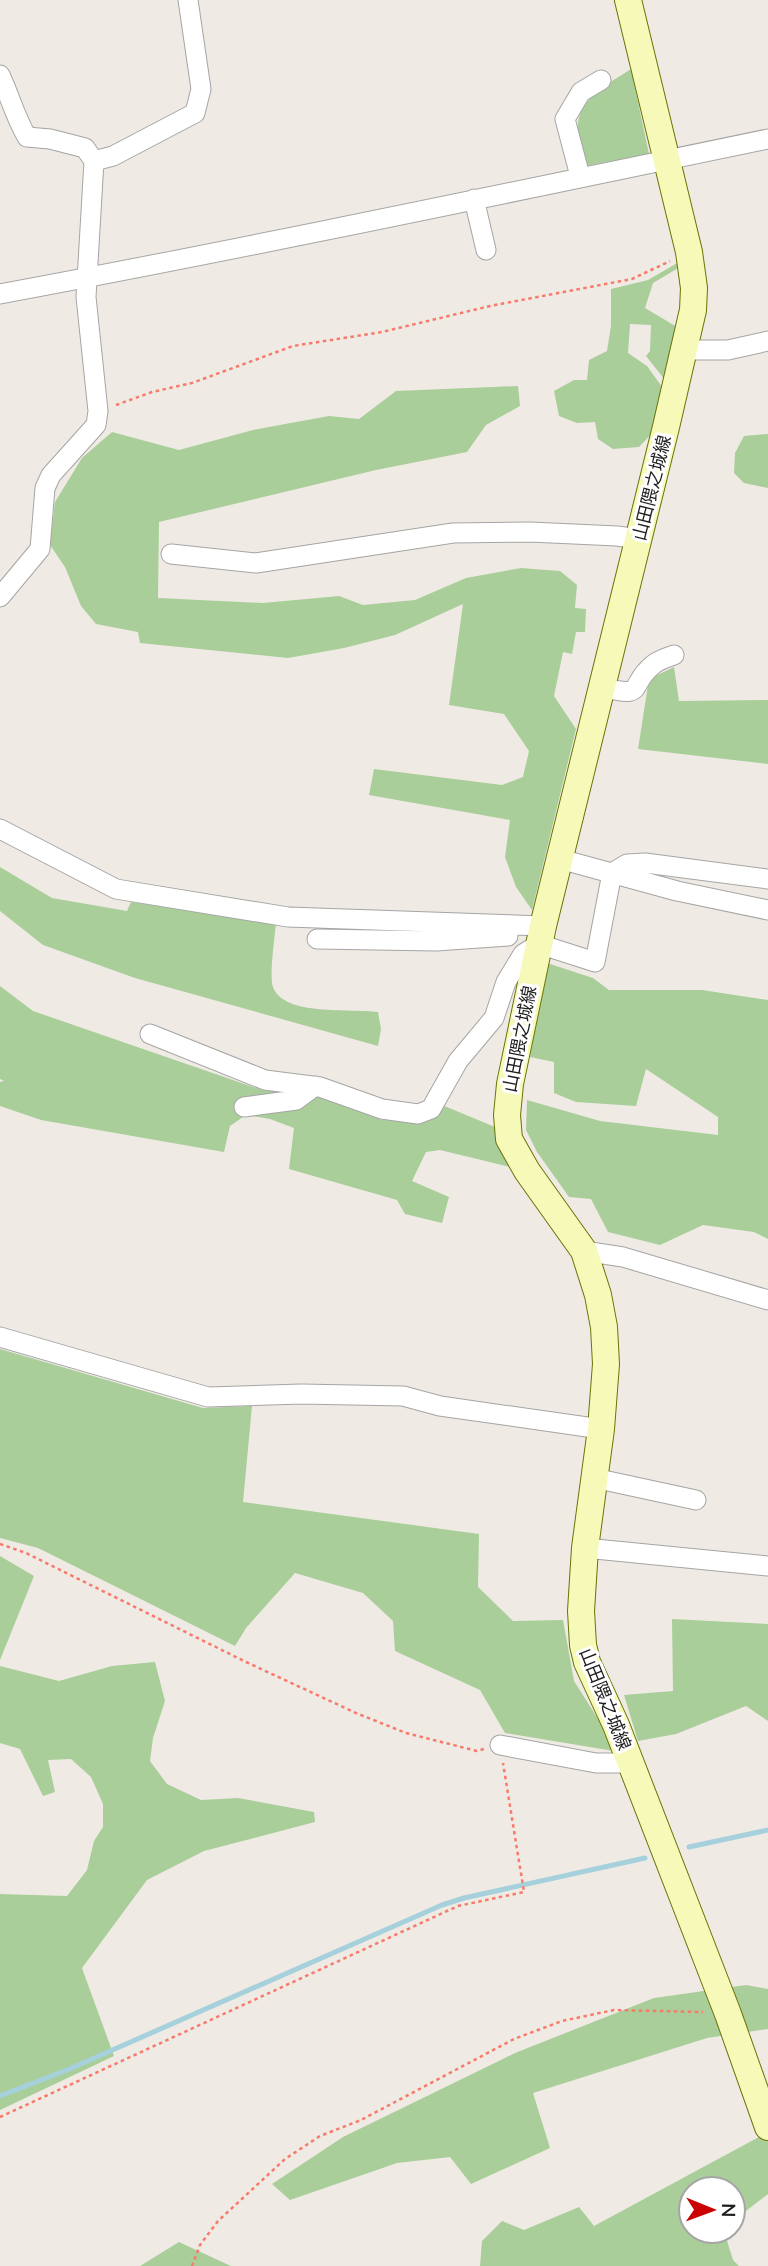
<svg xmlns="http://www.w3.org/2000/svg" width="768" height="2266" font-family="'Nunito Sans','Noto Sans JP',sans-serif">
<style>
.forest{fill:#a9ce99}
.lines{fill:none;stroke-linecap:round;stroke-linejoin:round}
.stream{stroke:#a5d0dc;stroke-width:5}
.minor-casing{stroke:#a5a5a5;stroke-width:21}
.secondary-casing{stroke:#687406;stroke-width:28}
.path{stroke:#f87a6b;stroke-width:2.5;stroke-dasharray:3.5 3.5;stroke-linecap:butt}
.minor{stroke:#fff;stroke-width:19}
.secondary{stroke:#f6f9b8;stroke-width:26}
.labels{text-anchor:middle;stroke-width:6;stroke-linejoin:round;paint-order:stroke}
.street-label{font-size:18px;fill:#1e1e1e;stroke:#fff}
</style>
<rect width="100%" height="100%" fill="#efebe4"/>
<path class="forest" d="M 631,69 L 649,154 L 586,166 C 583,156 579,144 578,133 C 574,100 608,84 631,69 Z
M 679,262 L 680,267 L 653,283 L 645,308 L 677,327 L 665,380 L 646,356 L 650,351 L 651,325 L 630,324 L 628,353 L 647,366 L 665,391 L 656,429 L 639,447 L 613,449 L 598,439 L 595,422 L 577,423 L 559,416 L 554,391 L 574,380 L 587,380 L 589,360 L 607,351 L 611,326 L 611,289 L 648,280 Z
M 518,386 L 520,406 L 486,425 L 467,452 L 376,470 L 159,522 L 158,598 L 263,603 L 339,596 L 363,605 L 415,600 L 466,578 L 521,568 L 560,571 L 577,585 L 575,608 L 586,609 L 585,632 L 576,632 L 572,654 L 563,652 L 554,696 L 576,729 L 532,910 L 516,887 L 505,857 L 510,820 L 369,795 L 374,769 L 502,785 L 523,777 L 529,751 L 504,714 L 449,705 L 463,604 L 395,635 L 344,648 L 288,658 L 140,643 L 138,632 L 96,624 L 81,606 L 65,567 L 50,545 L 55,502 L 82,458 L 112,432 L 179,450 L 253,430 L 329,416 L 359,419 L 396,391 Z
M 768,434 L 768,488 L 744,483 L 734,473 L 735,453 L 744,436 Z
M 674,667 L 679,701 L 768,700 L 768,764 L 638,749 L 649,679 Z
M 0,867 L 52,898 L 127,911 L 131,902 L 276,923 C 275,935 269,978 273,987 C 284,1017 351,1008 378,1012 L 381,1029 L 378,1046 L 135,978 L 43,945 L 0,911 Z
M 547,963 L 593,978 L 609,990 L 702,990 L 768,1000 L 768,1239 L 754,1232 L 703,1225 L 660,1245 L 608,1232 L 591,1199 L 569,1197 L 537,1152 L 526,1130 L 527,1100 L 600,1121 L 718,1135 L 718,1117 L 646,1069 L 636,1106 L 576,1102 L 554,1093 L 554,1062 L 530,1057 Z
M 0,986 L 33,1011 L 262,1090 L 319,1095 L 382,1120 L 421,1121 L 442,1105 L 495,1127 L 510,1167 L 440,1150 L 426,1152 L 412,1181 L 449,1197 L 442,1223 L 405,1214 L 397,1200 L 289,1169 L 294,1128 L 270,1119 L 246,1115 L 230,1126 L 224,1152 L 41,1120 L 0,1106 L 0,1082 L 4,1081 L 0,1079 Z
M 0,1349 L 203,1408 L 252,1406 L 243,1502 L 479,1534 L 478,1587 L 513,1621 L 563,1620 L 574,1681 L 600,1722 L 614,1751 L 505,1733 L 480,1690 L 395,1651 L 393,1621 L 363,1593 L 295,1573 L 246,1628 L 235,1646 L 38,1548 L 0,1538 Z
M 0,1556 L 34,1576 L 0,1660 Z
M 672,1619 L 768,1624 L 768,1721 L 746,1706 L 676,1734 L 638,1741 L 624,1695 L 673,1691 Z
M 155,1662 L 165,1701 L 153,1738 L 150,1761 L 167,1784 L 201,1800 L 238,1798 L 314,1812 L 315,1822 L 204,1851 L 147,1880 L 82,1968 L 114,2056 L 0,2110 L 0,1894 L 67,1896 L 87,1870 L 94,1841 L 103,1827 L 103,1804 L 91,1777 L 71,1759 L 48,1760 L 55,1792 L 43,1796 L 20,1749 L 0,1743 L 0,1666 L 59,1681 L 112,1666 Z
M 746,1985 L 768,1989 L 768,2029 L 707,2038 L 533,2093 L 550,2148 L 471,2184 L 450,2157 L 397,2163 L 290,2200 L 272,2184 L 343,2137 L 515,2053 L 654,1998 Z
M 768,2132 L 768,2194 L 733,2221 L 733,2189 L 691,2189 L 691,2231 L 724,2231 L 733,2260 L 739,2266 L 480,2266 L 482,2241 L 502,2221 L 524,2230 L 579,2207 L 594,2226 Z
M 179,2242 L 231,2266 L 140,2266 Z"/>
<g class="lines">
<path class="stream" d="M 689,1847 L 768,1830
M 0,2096 L 67,2070 L 442,1905 L 464,1898 L 645,1858"/>
<g class="minor-casing">
<path id="minor" d="M 0,75 C 10,96 15,117 27,137 L 50,139 L 85,148 L 94,161 L 86,297 L 98,411 L 96,425 L 51,475 L 45,488 L 40,549 L 0,597
M 94,161 L 113,156 L 195,113 L 201,89 L 188,0
M 580,176 L 565,119 L 581,92 L 601,80
M 474,199 L 486,250
M 0,294 C 257,246 512,192 768,139
M 683,350 L 728,350 L 768,341
M 171,554 L 256,563 L 453,533 L 530,532 L 617,536 L 639,539
M 601,687 C 649,699 626,686 654,664 C 659,660 668,657 674,655
M 0,829 L 116,889 L 288,917 L 543,926
M 560,859 L 677,891 L 768,910
M 317,939 L 436,941 L 508,936
M 150,1034 L 265,1080 L 320,1087 L 382,1109 L 418,1114 L 431,1109 L 458,1061 L 494,1018 L 506,982 L 523,954 L 539,944 L 595,962 L 612,873 L 627,864 L 645,863 L 768,879
M 244,1107 L 296,1100 L 315,1086
M 584,1251 L 623,1257 L 768,1300
M 0,1337 L 208,1397 L 301,1394 L 403,1396 L 440,1406 L 601,1429
M 594,1478 L 696,1500
M 585,1548 L 768,1566
M 500,1745 L 596,1763 L 631,1763"/>
</g>
<g class="secondary-casing">
<path id="secondary" d="M 628,0 L 689,252 L 694,288 L 693,310 L 666,427 L 543,926 L 510,1084 L 507,1115 L 509,1139 L 527,1171 L 584,1251 L 598,1295 L 604,1327 L 606,1364 L 601,1429 L 585,1548 L 581,1611 L 583,1645 L 587,1662 L 616,1725 L 728,2014 L 768,2127"/>
</g>
<path class="path" d="M 116,405 L 152,392 L 192,383 L 293,346 L 382,332 L 490,306 L 632,279 L 670,261
M 0,1544 L 26,1553 L 246,1662 L 356,1713 L 406,1733 L 477,1751 L 484,1749
M 0,2117 L 458,1906 L 524,1892 L 503,1763
M 192,2266 L 200,2245 L 218,2221 L 285,2159 L 320,2136 L 361,2120 L 514,2039 L 562,2021 L 614,2010 L 703,2012"/>
<use href="#minor" class="minor"/>
<use href="#secondary" class="secondary"/>
</g>
<g class="labels">
<g class="street-label">
<text transform="translate(652 488) rotate(-76)" y="6">山田隈之城線</text>
<text transform="translate(520 1039) rotate(-79)" y="6">山田隈之城線</text>
<text transform="translate(605 1699) rotate(68)" y="6">山田隈之城線</text>
</g>
</g>
<g transform="translate(712 2210) rotate(91)"><circle r="33" fill="#ffffff" stroke="#a5a5a5" stroke-width="2"/>
<path d="M0-5L12 26L0 18L-12 26Z" fill="#ca0202"/>
<text y="-10" font-size="19" font-weight="bold" text-anchor="middle" fill="#1e1e1e">N</text>
</g>
</svg>
